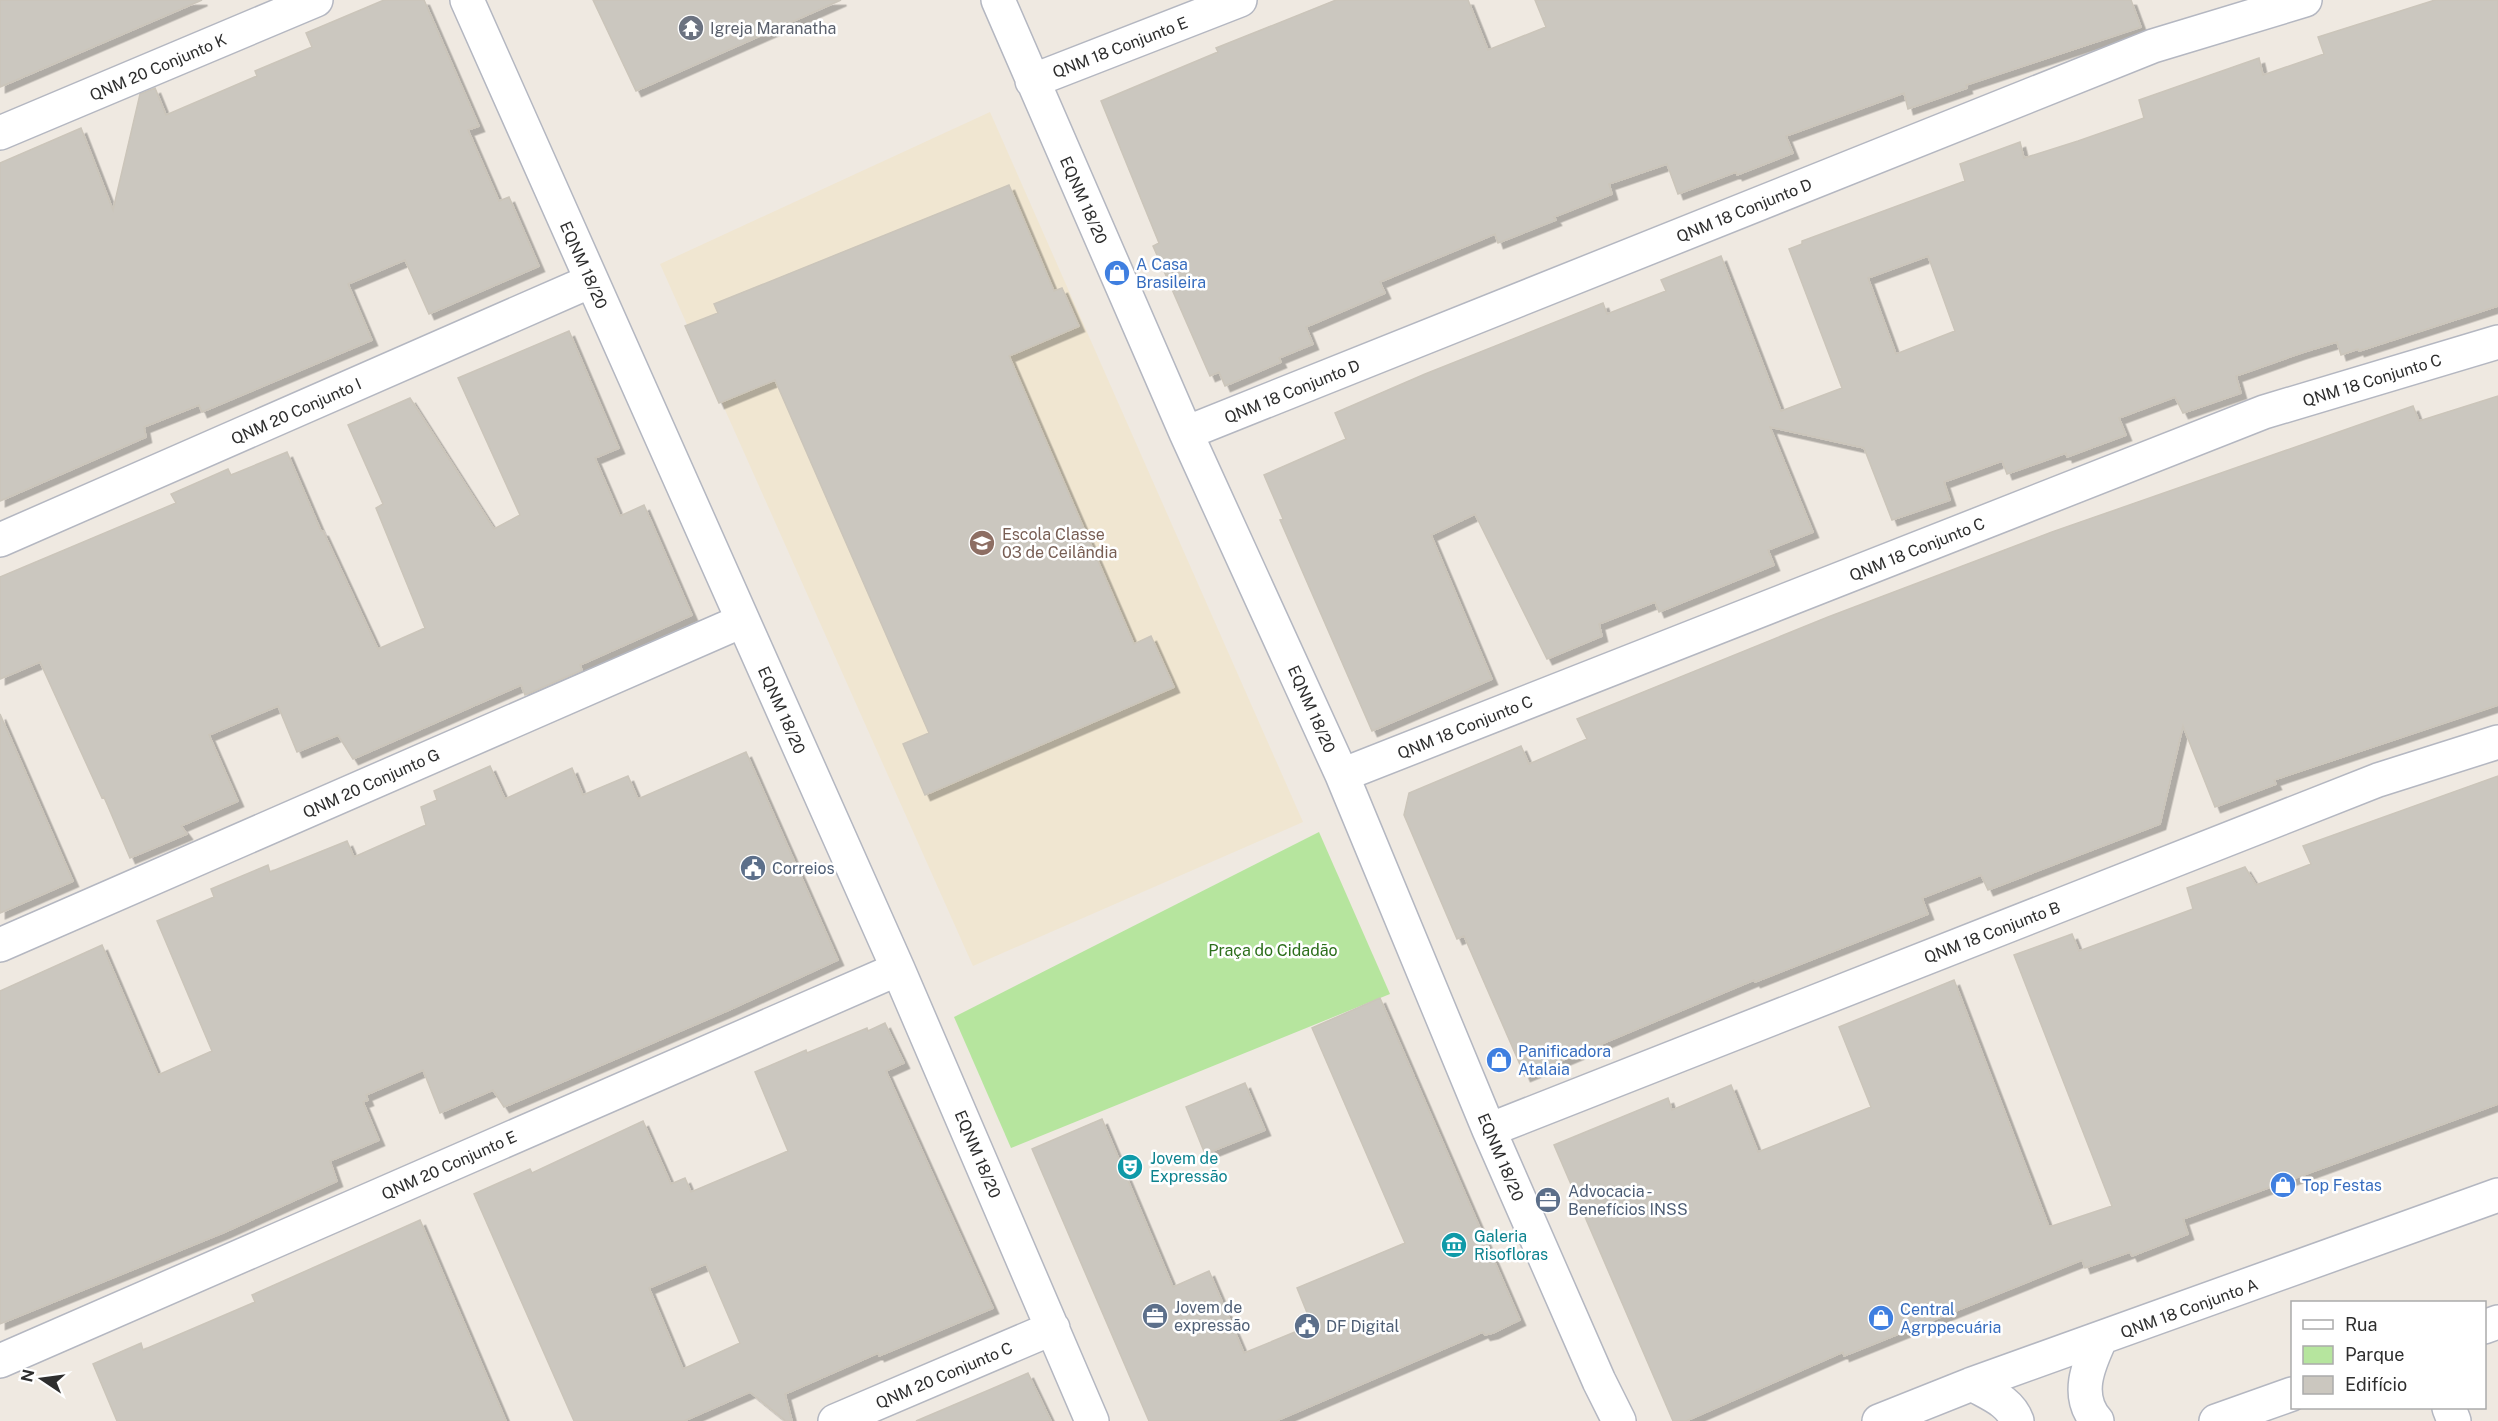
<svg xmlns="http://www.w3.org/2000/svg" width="2498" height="1421" font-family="'Public Sans',sans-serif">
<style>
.education{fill:#f0e6d1}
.green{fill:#b6e59e}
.building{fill:#cbc7bf;stroke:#cbc5ba;stroke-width:1.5;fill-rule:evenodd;filter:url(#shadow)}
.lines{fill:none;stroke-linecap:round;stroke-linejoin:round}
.street-casing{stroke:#b4b7c1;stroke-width:36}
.secondary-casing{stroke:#b4b7c1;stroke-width:36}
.street{stroke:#fff;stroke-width:33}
.secondary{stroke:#fff;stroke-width:33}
.labels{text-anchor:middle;stroke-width:5;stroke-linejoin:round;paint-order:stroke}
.worship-label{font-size:16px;fill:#5b616d;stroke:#fff;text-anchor:start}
.street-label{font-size:16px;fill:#2e2e2e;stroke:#fff}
.shop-label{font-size:16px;fill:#366cbe;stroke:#fff;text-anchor:start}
.education-label{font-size:16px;fill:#785e54;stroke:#fff;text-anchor:start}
.service-label{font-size:16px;fill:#4e5e75;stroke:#fff;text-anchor:start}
.park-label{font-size:16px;fill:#2c6e1b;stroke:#fff}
.culture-label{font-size:16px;fill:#0d838f;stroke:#fff;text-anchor:start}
</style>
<defs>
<filter id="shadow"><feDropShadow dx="5.5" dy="5.5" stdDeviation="0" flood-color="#0004"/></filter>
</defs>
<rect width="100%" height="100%" fill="#efe9e1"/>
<path class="education" d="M 990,112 L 1303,822 L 973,966 L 660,264 Z"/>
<path class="green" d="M 1319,832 L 1390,994 L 1011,1148 L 954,1017 Z"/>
<path class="building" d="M 0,0 L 202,0 L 0,87 Z
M 384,0 L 424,0 L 479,126 L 468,130 L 499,201 L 509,197 L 539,266 L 429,314 L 405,260 L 348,284 L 372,340 L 202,412 L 199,405 L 144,427 L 146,437 L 0,501 L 0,163 L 81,128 L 113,210 L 140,94 L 155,88 L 166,115 L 257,76 L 255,71 L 312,47 L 306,33 Z
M 593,0 L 841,0 L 636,91 Z
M 1336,0 L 1468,0 L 1488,50 L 1546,27 L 1535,0 L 2131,0 L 2141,27 L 1966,85 L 1967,88 L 1908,109 L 1904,93 L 1786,136 L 1793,153 L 1737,175 L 1736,172 L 1678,194 L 1667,164 L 1609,184 L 1612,194 L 1554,217 L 1556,220 L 1498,243 L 1495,234 L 1380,282 L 1385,293 L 1306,327 L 1313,344 L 1279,358 L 1281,362 L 1225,386 L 1219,372 L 1210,376 L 1153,246 L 1159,243 L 1101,101 L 1218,52 L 1216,48 Z
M 2435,0 L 2498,0 L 2498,306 L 2359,351 L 2358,349 L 2341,355 L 2337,342 L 2301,353 L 2236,376 L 2241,393 L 2183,413 L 2175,397 L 2119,418 L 2126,435 L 2067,457 L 2066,453 L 2007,474 L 2002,461 L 1944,482 L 1950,500 L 1892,520 L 1864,448 L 1770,427 L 1813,532 L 1768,550 L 1774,565 L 1659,612 L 1655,602 L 1599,624 L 1602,636 L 1547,659 L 1475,514 L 1431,535 L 1492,679 L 1372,731 L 1280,520 L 1283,519 L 1264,475 L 1346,439 L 1335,413 L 1425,374 L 1603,303 L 1607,314 L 1666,291 L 1661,280 L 1721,256 L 1781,411 L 1842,388 L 1789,249 L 1802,244 L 1802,241 L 1965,181 L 1960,164 L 2020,142 L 2024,158 L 2078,141 L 2144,118 L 2139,100 L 2259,58 L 2263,75 L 2324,54 L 2318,37 ZM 1928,256 L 1955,331 L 1896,354 L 1868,278 Z
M 1009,185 L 1054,291 L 1062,288 L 1079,326 L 1009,356 L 1134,644 L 1151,636 L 1174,687 L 925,795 L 903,744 L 929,733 L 775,380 L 719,403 L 685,326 L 718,313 L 714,304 Z
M 569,331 L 619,448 L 595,458 L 620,516 L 644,505 L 692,615 L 580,665 L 582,670 L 525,695 L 521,685 L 353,759 L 338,735 L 297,752 L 278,706 L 209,735 L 238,801 L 181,826 L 187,834 L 130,858 L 104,797 L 102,798 L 40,662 L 0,679 L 0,577 L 176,503 L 171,494 L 228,469 L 231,475 L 287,452 L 321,531 L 323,531 L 378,649 L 425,628 L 376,508 L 383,504 L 348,425 L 410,398 L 494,529 L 520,515 L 458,378 Z
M 2498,396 L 2498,705 L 2274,780 L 2276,784 L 2215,807 L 2183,726 L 2160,824 L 1988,890 L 1981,875 L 1922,898 L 1928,914 L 1755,982 L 1754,980 L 1525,1076 L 1464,936 L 1457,939 L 1404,815 L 1409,793 L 1521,746 L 1529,764 L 1587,739 L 1577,719 L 1828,617 L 2052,532 L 2413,406 L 2419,421 Z
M 0,714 L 73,881 L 0,913 Z
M 746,752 L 838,960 L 729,1010 L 504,1107 L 493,1090 L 440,1113 L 423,1070 L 366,1095 L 368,1100 L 363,1102 L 379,1140 L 330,1161 L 337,1181 L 225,1232 L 0,1324 L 0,991 L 102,945 L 158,1075 L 212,1051 L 157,921 L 214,897 L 211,889 L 268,865 L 270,872 L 347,841 L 354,857 L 426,825 L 421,807 L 437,800 L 434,791 L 490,766 L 505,799 L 572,768 L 583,795 L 628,776 L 638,799 Z
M 2498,776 L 2498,1104 L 2183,1219 L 2188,1234 L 2132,1256 L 2130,1252 L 2085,1268 L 2082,1260 L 1844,1356 L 1843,1352 L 1686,1421 L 1673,1421 L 1554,1145 L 1668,1098 L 1672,1110 L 1731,1085 L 1758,1152 L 1871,1107 L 1839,1027 L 1954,980 L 2049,1227 L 2112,1206 L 2014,955 L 2072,934 L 2079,951 L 2193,909 L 2187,888 L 2245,867 L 2256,885 L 2311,864 L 2303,846 Z
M 1380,998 L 1520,1320 L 1493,1333 L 1485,1335 L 1483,1332 L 1276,1421 L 1149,1421 L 1032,1149 L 1102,1119 L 1173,1287 L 1209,1271 L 1244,1353 L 1312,1325 L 1297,1288 L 1405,1243 L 1312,1028 Z
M 885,1023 L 904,1063 L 886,1071 L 993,1308 L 879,1356 L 878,1353 L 785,1394 L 792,1421 L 786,1421 L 750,1392 L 684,1421 L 574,1421 L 474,1194 L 530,1169 L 532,1173 L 643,1121 L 671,1184 L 685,1178 L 691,1192 L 788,1151 L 755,1072 L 806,1050 L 807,1053 L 867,1028 L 868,1031 ZM 706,1264 L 740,1343 L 683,1369 L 649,1288 Z
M 1245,1083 L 1265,1130 L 1205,1154 L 1186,1107 Z
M 420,1220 L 506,1421 L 117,1421 L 93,1364 L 141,1343 L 143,1350 L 255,1302 L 252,1295 Z
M 1028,1373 L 1051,1421 L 916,1421 L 996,1387 Z"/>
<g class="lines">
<g class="street-casing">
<path id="street" d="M 467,0 L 898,969 L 1092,1421
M 998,0 L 1186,433 L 1342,775 L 1489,1130 L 1599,1381 L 1619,1421
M 1032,81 L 1240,0
M 0,133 L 316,0
M 1186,433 L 2153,46 L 2305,0
M 0,540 L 591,281
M 1342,775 L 2264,412 L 2498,342
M 0,945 L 742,621
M 1489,1130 L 2378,780 L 2498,742
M 0,1361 L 898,969
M 2449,1408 L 2454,1421
M 835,1421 L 1053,1328"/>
</g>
<g class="secondary-casing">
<path id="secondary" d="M 2484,1327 L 2498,1322
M 1972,1384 C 1989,1394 2010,1401 2017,1421
M 1879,1421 L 1972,1384 L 2498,1195
M 2097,1421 C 2075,1396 2088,1366 2100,1340
M 2216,1421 L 2292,1394"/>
</g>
<use href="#street" class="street"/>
<use href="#secondary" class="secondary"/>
</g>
<defs>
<g id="temple-disc" transform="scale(1.35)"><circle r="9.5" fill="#6b7280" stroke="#fff"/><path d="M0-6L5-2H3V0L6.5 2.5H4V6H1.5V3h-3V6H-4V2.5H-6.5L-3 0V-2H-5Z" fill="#fff"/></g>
<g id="shop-disc" transform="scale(1.35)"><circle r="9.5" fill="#3f7fe0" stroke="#fff"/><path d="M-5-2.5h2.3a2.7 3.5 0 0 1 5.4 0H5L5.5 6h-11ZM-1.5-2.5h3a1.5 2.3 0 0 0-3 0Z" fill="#fff"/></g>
<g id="school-disc" transform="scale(1.35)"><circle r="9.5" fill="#8d6e63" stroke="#fff"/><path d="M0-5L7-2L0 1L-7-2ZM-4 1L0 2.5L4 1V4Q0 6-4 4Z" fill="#fff"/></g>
<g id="civic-disc" transform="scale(1.35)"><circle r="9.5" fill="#5c6f8a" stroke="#fff"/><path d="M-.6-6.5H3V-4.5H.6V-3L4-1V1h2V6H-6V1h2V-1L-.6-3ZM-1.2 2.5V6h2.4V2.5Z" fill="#fff"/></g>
<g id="theatre-disc" transform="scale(1.35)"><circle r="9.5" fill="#0f9aa8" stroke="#fff"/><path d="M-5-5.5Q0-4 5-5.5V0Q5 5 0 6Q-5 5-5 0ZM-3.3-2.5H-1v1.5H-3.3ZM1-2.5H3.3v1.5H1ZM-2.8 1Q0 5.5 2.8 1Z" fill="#fff"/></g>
<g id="office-disc" transform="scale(1.35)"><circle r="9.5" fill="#5c6f8a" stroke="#fff"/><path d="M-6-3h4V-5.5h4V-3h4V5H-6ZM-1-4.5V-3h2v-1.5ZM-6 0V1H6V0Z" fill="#fff"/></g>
<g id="museum-disc" transform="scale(1.35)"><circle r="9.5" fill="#0f9aa8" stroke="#fff"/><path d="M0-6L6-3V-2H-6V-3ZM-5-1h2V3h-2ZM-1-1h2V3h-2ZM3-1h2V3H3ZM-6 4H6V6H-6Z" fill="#fff"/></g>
</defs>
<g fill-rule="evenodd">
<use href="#temple-disc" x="691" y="28"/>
<use href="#shop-disc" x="1117" y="273"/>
<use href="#school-disc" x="982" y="543"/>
<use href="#civic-disc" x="753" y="868"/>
<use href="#shop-disc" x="1499" y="1060"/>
<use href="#theatre-disc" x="1130" y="1167"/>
<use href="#shop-disc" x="2283" y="1185"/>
<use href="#office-disc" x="1548" y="1200"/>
<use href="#museum-disc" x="1454" y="1245"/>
<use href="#office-disc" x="1155" y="1316"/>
<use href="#shop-disc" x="1881" y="1318"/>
<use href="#civic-disc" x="1307" y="1326"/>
</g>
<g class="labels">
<g class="worship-label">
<text x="710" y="34">Igreja Maranatha</text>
</g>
<g class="street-label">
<text transform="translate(1120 47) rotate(-21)" y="6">QNM 18 Conjunto E</text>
<text transform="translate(158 67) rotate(-23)" y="6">QNM 20 Conjunto K</text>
<text transform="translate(1084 200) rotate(66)" y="6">EQNM 18/20</text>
<text transform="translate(1744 210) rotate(-22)" y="6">QNM 18 Conjunto D</text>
<text transform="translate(584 265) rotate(66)" y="6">EQNM 18/20</text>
<text transform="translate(2372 380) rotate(-17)" y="6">QNM 18 Conjunto C</text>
<text transform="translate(1292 391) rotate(-22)" y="6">QNM 18 Conjunto D</text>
<text transform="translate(296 411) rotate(-24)" y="6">QNM 20 Conjunto I</text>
<text transform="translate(1917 549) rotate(-22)" y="6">QNM 18 Conjunto C</text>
<text transform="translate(1312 709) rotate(66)" y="6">EQNM 18/20</text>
<text transform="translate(782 710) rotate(66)" y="6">EQNM 18/20</text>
<text transform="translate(1465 727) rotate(-22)" y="6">QNM 18 Conjunto C</text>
<text transform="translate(371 783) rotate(-24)" y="6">QNM 20 Conjunto G</text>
<text transform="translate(1992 932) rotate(-21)" y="6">QNM 18 Conjunto B</text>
<text transform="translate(978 1154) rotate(67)" y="6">EQNM 18/20</text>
<text transform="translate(1501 1157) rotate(67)" y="6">EQNM 18/20</text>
<text transform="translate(449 1165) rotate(-24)" y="6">QNM 20 Conjunto E</text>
<text transform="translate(2189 1308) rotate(-20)" y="6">QNM 18 Conjunto A</text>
<text transform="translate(944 1375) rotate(-23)" y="6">QNM 20 Conjunto C</text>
</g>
<g class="shop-label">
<text x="1136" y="270">A Casa<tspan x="1136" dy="18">Brasileira</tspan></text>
<text x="1518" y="1057">Panificadora<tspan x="1518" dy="18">Atalaia</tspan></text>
<text x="2302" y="1191">Top Festas</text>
<text x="1900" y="1315">Central<tspan x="1900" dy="18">Agrppecuária</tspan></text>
</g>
<g class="education-label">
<text x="1002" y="540">Escola Classe<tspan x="1002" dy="18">03 de Ceilândia</tspan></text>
</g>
<g class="service-label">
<text x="772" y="874">Correios</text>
<text x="1568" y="1197">Advocacia -<tspan x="1568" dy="18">Benefícios INSS</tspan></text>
<text x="1174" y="1313">Jovem de<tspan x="1174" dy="18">expressão</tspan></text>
<text x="1326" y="1332">DF Digital</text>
</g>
<g class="park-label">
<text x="1273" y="956">Praça do Cidadão</text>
</g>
<g class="culture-label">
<text x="1150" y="1164">Jovem de<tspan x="1150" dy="18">Expressão</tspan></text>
<text x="1474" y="1242">Galeria<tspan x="1474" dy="18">Risofloras</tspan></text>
</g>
</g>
<rect x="2291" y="1301" width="195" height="108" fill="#ffffff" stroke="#ababab" stroke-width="1.5"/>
<rect x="2303" y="1320" width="30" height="9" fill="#ffffff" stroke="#ababab" stroke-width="1.5"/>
<text x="2345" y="1331" font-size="18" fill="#2e2e2e">Rua</text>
<rect x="2303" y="1346" width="30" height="18" fill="#b6e59e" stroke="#ababab" stroke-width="1.5"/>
<text x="2345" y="1361" font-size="18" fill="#2e2e2e">Parque</text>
<rect x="2303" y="1376" width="30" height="18" fill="#cbc7bf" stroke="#ababab" stroke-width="1.5"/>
<text x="2345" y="1391" font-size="18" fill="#2e2e2e">Edifício</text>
<g transform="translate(42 1379) rotate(283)" stroke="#ffffff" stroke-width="4.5" paint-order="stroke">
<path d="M0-4.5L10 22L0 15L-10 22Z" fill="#2e2e2e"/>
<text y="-9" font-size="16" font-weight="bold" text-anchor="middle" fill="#2e2e2e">N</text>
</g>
</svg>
